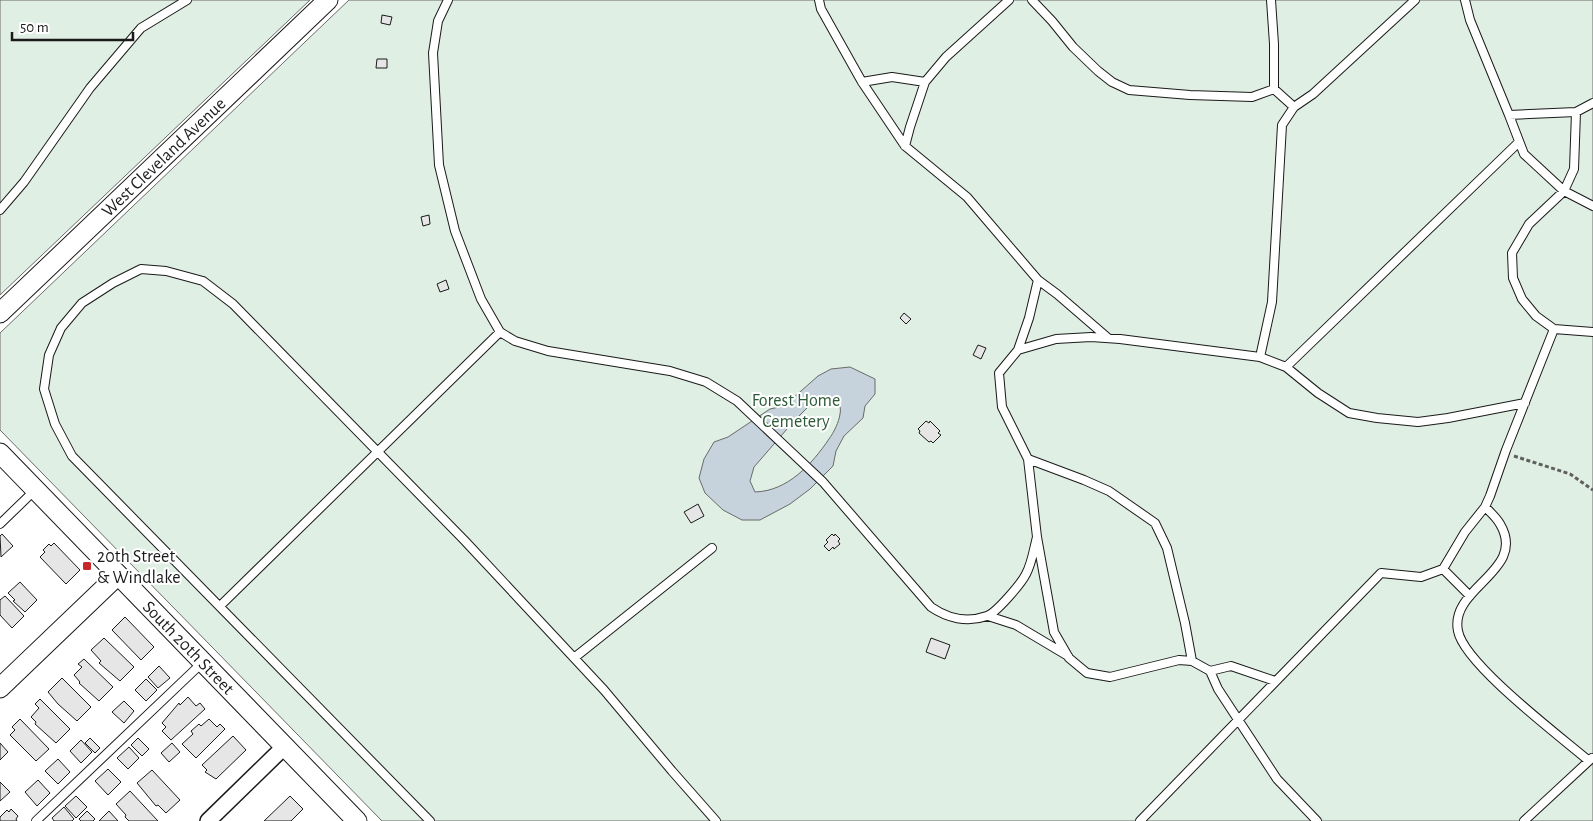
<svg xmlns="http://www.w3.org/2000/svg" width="1593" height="821" font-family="'Alegreya Sans',sans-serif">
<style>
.green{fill:#e0efe3;stroke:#6a6a6a}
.water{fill:#c6d2dc;stroke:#6a6a6a;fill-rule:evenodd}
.building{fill:#e6e6e6;stroke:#1a1a1a}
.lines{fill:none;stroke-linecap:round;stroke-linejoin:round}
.service-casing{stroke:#1a1a1a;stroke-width:10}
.minor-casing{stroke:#1a1a1a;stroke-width:18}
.tertiary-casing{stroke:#1a1a1a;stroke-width:21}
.path{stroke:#5f5f5f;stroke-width:3;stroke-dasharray:4 2.5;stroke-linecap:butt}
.service{stroke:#fff;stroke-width:8}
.minor{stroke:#fff;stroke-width:15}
.tertiary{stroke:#fff;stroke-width:19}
.poi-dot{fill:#c62828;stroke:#fff;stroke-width:2}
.labels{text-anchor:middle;stroke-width:4;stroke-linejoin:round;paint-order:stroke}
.street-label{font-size:18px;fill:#1a1a1a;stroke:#fff}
.park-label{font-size:18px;fill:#2b5a34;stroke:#fff}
.poi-label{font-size:18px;fill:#1a1a1a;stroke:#fff;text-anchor:start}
</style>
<rect width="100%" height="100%" fill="#fff"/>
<path class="green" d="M 0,0 L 310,0 L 0,295 Z
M 349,0 L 1593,0 L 1593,821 L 382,821 L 0,430 L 0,333 Z"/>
<path class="water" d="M 850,367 L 875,379 L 875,394 L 865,406 L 863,418 L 844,436 L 836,451 L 833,466 L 810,489 L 790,504 L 760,520 L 742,520 L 723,510 L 705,493 L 699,478 L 704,459 L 714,442 L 728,437 L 770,409 L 784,406 L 818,376 L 831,369 ZM 826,400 L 839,402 C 840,406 841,410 840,414 C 839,422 834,432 829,439 C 812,464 788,491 755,492 L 750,481 L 754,467 L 794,421 L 808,407 Z"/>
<path class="building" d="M 382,15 L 392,17 L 390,25 L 381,23 Z
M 377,59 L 387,59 L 387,68 L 376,68 Z
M 429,215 L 430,224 L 423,226 L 421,217 Z
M 446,280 L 449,289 L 440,292 L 437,284 Z
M 904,313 L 911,319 L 906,324 L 900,318 Z
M 978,345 L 986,348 L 981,359 L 973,355 Z
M 926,421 L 929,423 L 930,421 L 940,431 L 938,433 L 941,435 L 933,443 L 931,441 L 929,442 L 919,433 L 920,431 L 918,429 Z
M 698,504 L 704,516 L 691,523 L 684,512 Z
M 2,534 L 13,546 L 1,557 L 0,536 Z
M 832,534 L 834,536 L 835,534 L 840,539 L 838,541 L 840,544 L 834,549 L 833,547 L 829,551 L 824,546 L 828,542 L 826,540 Z
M 54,543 L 80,570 L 66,584 L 40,557 L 45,552 L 43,550 L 49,544 L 51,546 Z
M 20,582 L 37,600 L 25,612 L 13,601 L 15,600 L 8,593 Z
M 5,596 L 24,616 L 12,628 L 0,615 L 0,600 Z
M 125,617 L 154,647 L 141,660 L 112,630 Z
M 104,638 L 134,667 L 120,681 L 99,663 L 101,661 L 91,650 Z
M 931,638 L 950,645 L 945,659 L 926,652 Z
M 84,659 L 113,687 L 99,701 L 79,683 L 80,682 L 74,675 L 82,667 L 78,664 Z
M 159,666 L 170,678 L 158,688 L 148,677 Z
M 62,678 L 91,707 L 77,721 L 58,704 L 48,692 Z
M 146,679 L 157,690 L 146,701 L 135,690 Z
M 188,697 L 196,706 L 200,703 L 205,709 L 171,740 L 162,731 L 166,727 L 162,723 L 179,703 L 180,705 Z
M 40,699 L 70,729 L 56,743 L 35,724 L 36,722 L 31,717 L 39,708 L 35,704 Z
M 124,701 L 134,711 L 124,723 L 112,712 Z
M 20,719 L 49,749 L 36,761 L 10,735 L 15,730 L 12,727 Z
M 209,719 L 217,727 L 220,724 L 225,729 L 196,758 L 182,744 L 193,734 L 191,731 L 199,724 L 201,726 Z
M 233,736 L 246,750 L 216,779 L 205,772 L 207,770 L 202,765 Z
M 90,738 L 100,748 L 95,753 L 85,743 Z
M 138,738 L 149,749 L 142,756 L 131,745 Z
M 81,740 L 92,752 L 81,763 L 70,751 Z
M 0,743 L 8,752 L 0,760 Z
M 172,743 L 180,752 L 169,762 L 161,753 Z
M 129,747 L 139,758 L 128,769 L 117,758 Z
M 58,759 L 70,772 L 58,784 L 45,771 Z
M 108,769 L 121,782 L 108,795 L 95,781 Z
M 152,770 L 180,800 L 166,813 L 158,805 L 156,806 L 137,783 Z
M 38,780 L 50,793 L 37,806 L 25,792 Z
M 0,782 L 10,792 L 0,801 Z
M 130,791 L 158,821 L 129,821 L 125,817 L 126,815 L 116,804 Z
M 76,796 L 87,807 L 76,818 L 65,806 Z
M 290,796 L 303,809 L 291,821 L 264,821 Z
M 64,807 L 74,819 L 72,821 L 54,821 L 52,818 Z
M 11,809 L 18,816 L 16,819 L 17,821 L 0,821 L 0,817 L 7,810 L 9,812 Z
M 87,811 L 95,819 L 93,821 L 81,821 L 79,819 Z
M 109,811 L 118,821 L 99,821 Z"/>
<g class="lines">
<g class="service-casing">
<path id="service" d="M 448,0 L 438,21 L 433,53 L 439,165 L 455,231 L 481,299 L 500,332 L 515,341 L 548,351 L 670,371 L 706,382 L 737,401 L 823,482 L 931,607 C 947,618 967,623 987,616 C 996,613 1021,584 1026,574 C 1032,563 1034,548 1037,537
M 819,0 L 821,9 L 862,82 L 905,146 L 967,197 L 1038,280 L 1029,318 L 1018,350
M 1032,0 L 1052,21 L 1073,47 L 1098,71 L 1112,82 L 1129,90 L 1190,95 L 1252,97 L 1274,89 L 1294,107
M 1271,0 L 1274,44 L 1274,89
M 1415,0 L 1313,94 L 1294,107 L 1282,125 L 1272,302 L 1260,357 L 1286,367 L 1318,393 L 1349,413 L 1377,418 L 1418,422 L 1448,418 L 1525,403
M 1465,0 L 1470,20 L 1509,115 L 1576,112
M 862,82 L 892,77 L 925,82 L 946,57 L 1009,0
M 1509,115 L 1524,154 L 1564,191 L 1574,169 L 1576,112 L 1593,103
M 905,146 L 910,127 L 925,82
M 0,210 L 24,182 L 90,88 L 141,28 L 187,0
M 1038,280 L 1057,294 L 1108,338
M 1554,329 L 1536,316 L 1522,299 L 1513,278 L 1512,253 L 1529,224 L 1564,191 L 1593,206
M 1260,357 L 1120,339 L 1091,337 L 1056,339 L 1018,350 L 999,373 L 1002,407 L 1028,459 L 1084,480 L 1109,491 L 1155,523 L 1167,548 L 1185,623 L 1192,661 L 1210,671 L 1218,689 L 1277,779 L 1317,821
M 1286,367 L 1519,142
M 1028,459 L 1037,537 L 1054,632 L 1069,658 L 1087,673 L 1110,677 L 1179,660 L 1192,661
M 1485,507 C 1490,512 1496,517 1500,524 C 1528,571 1449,587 1458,631 C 1464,664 1561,737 1589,761
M 0,524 L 35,490
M 1443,569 L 1470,596
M 220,606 L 500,332
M 988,616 L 1016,625 L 1068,656
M 574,658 L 712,548
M 1210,671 L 1231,666 L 1275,681
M 36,821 L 203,662
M 430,821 L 72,456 L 55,424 L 44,389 L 49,355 L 61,328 L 82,303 L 113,283 L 141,269 L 166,271 L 203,281 L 233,304 L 465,541 L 604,690 L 672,771 L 716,821
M 1140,821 L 1381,573 L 1421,577 L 1443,569 L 1465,532 L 1485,507 L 1490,496 L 1506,450 L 1554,329 L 1593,332
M 1524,821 L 1592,758"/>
</g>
<g class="minor-casing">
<path id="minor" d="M 208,821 L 285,746"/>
</g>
<g class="tertiary-casing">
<g id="tertiary">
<path id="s1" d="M 0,313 L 328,0"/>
<path id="s2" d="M 0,453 L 357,821"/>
<path d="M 0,688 L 118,575"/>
</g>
</g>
<path class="path" d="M 1514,456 L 1570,474 L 1593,490"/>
<use href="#service" class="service"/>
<use href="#minor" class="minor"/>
<use href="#tertiary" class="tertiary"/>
</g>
<rect class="poi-dot" x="82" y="561" width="10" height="10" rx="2.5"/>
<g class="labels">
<g class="street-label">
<text dy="6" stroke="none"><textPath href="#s1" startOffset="226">West Cleveland Avenue</textPath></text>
<text dy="6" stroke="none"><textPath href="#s2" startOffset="271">South 20th Street</textPath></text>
</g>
<g class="park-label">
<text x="796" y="406">Forest Home<tspan x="796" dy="21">Cemetery</tspan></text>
</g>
<g class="poi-label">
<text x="97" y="562">20th Street<tspan x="97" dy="21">&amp; Windlake</tspan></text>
</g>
</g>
<path d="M12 32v8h121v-8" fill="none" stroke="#1a1a1a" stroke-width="2.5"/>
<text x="20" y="32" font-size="15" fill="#1a1a1a" stroke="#ffffff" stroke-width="4" paint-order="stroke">50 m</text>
</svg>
